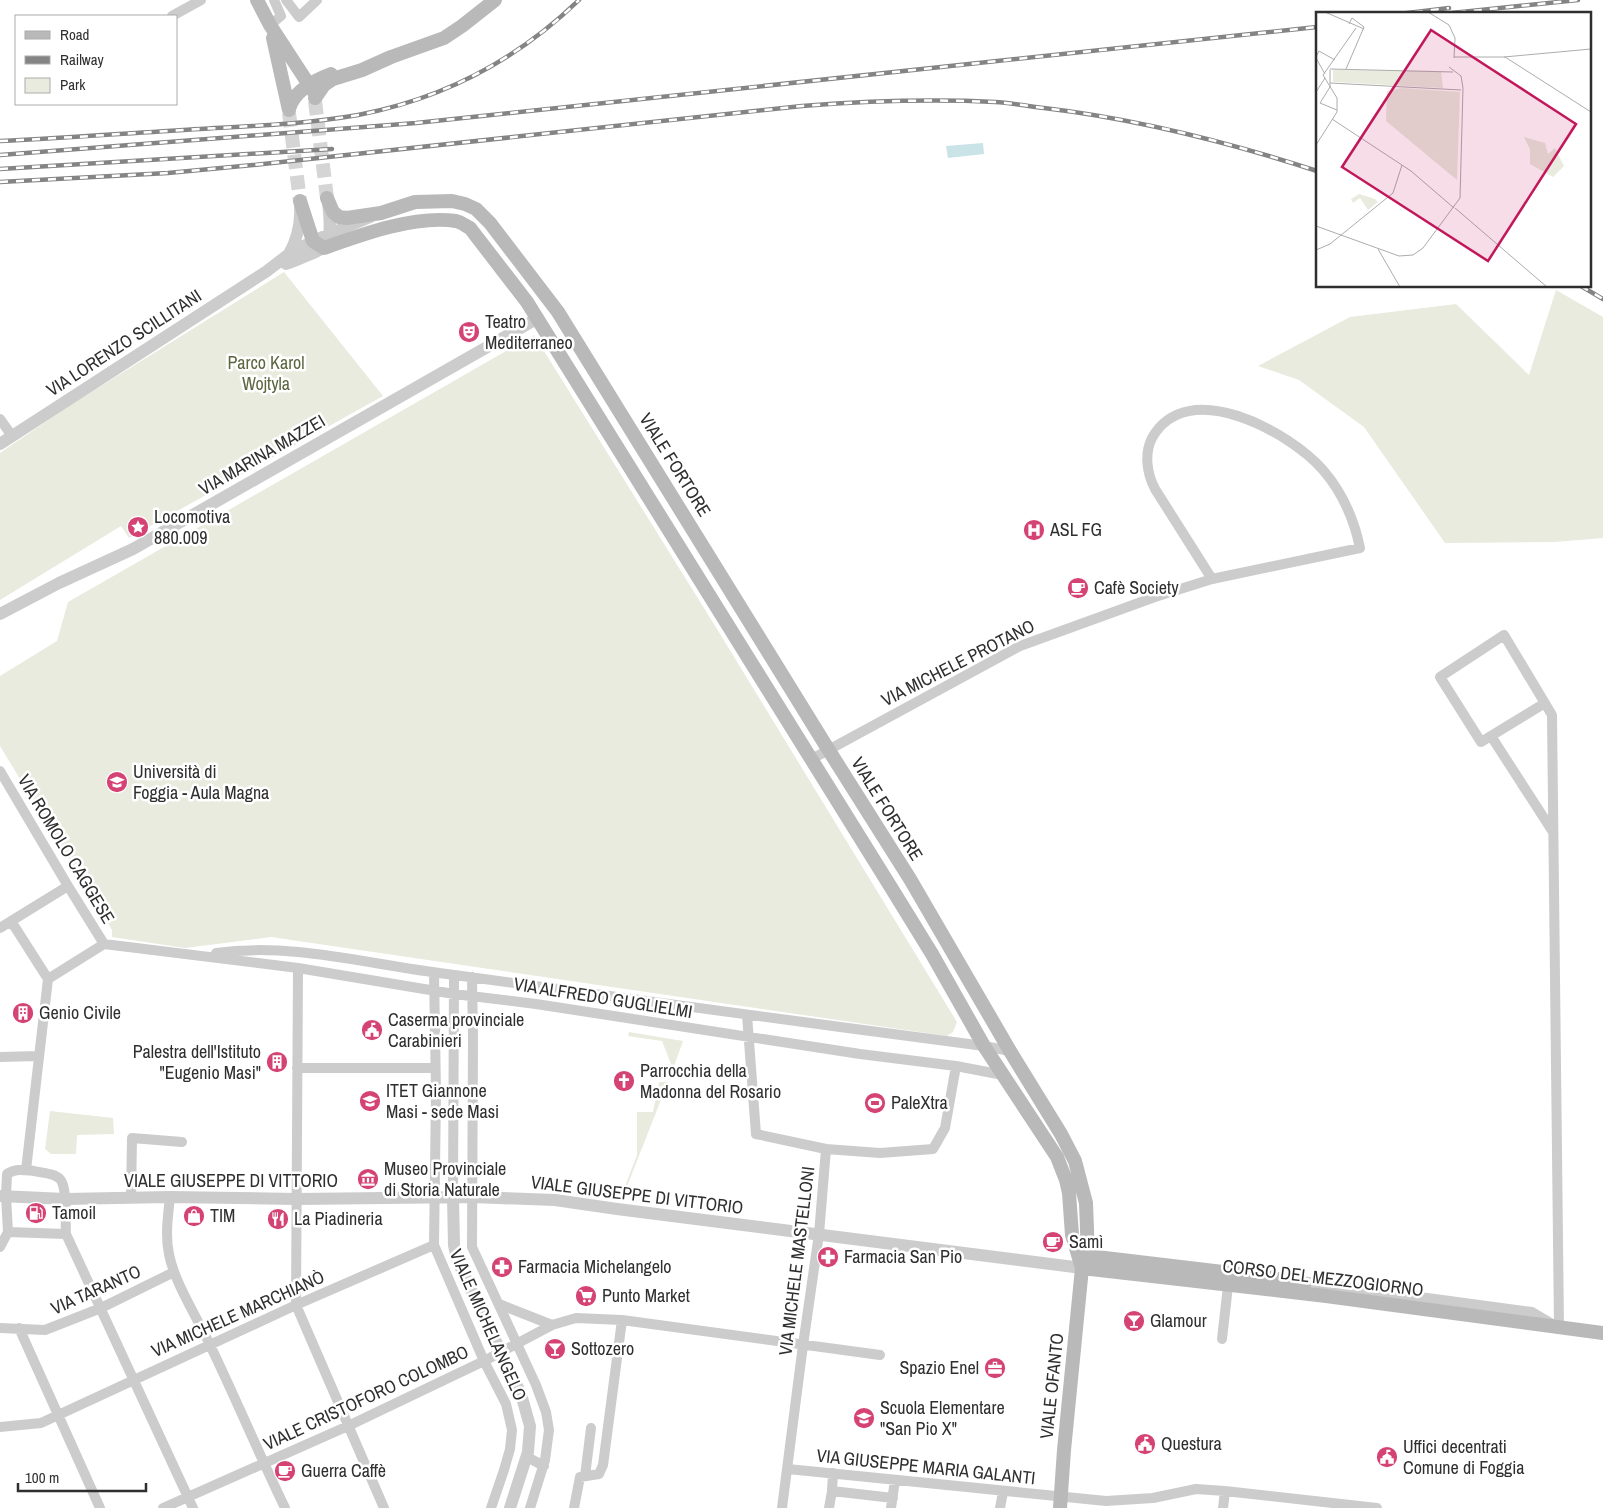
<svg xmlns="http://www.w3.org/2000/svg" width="1603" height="1508" font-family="'Archivo Narrow',sans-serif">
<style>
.green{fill:#e8ebde}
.water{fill:#c9e3e7}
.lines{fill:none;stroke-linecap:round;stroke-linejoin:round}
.secondary-tunnel{stroke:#d5d5d5;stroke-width:14;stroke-dasharray:14 7;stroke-linecap:butt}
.minor{stroke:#ccc;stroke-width:10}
.tertiary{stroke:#ccc;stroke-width:12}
.secondary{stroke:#b9b9b9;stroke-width:14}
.rail-casing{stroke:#848484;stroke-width:4.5}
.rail{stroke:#fff;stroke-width:2.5;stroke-dasharray:8;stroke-linecap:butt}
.labels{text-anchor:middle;stroke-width:5;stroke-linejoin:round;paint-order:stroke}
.poi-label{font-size:18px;fill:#2f2f2f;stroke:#fff;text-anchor:start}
.street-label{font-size:18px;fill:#2f2f2f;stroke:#fff}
.park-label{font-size:18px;fill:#5c6740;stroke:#fff}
.inset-road{fill:none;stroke:#acacac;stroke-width:1}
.view{fill:#c2185b;fill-opacity:0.15;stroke:#c2185b;stroke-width:2.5}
.inset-edge{fill:none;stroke:#2f2f2f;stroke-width:2.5}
</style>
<rect width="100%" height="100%" fill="#fff"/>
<path class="green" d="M 284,272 L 383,396 L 129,538 L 121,526 L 0,600 L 0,453 L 72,404 Z
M 1556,290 L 1603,317 L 1603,538 L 1555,542 L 1445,543 L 1364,427 L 1299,380 L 1258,366 L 1350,317 L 1456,304 L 1529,375 Z
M 534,335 L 717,629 L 957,1022 L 953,1032 L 947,1036 L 271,937 L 185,948 L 112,937 L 112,930 L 0,746 L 0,676 L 57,641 L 68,602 Z
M 629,1032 L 683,1041 L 673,1069 L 662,1041 L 628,1036 Z
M 659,1082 L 668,1082 L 624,1194 L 622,1194 L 637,1155 L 637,1112 L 653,1112 Z
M 50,1111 L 113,1118 L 114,1134 L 77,1135 L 76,1154 L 51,1154 L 45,1149 Z"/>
<path class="water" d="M 983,143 L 984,154 L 948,158 L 946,146 Z"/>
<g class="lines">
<path class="secondary-tunnel" d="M 315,101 L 327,198
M 289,113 L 300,201"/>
<path class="minor" d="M 286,0 L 299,17 L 317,0
M 172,16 L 201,0
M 270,25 L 281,16 L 274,0
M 0,419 L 12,436
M 1545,703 L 1481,742 L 1440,677 L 1504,635 L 1552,715 L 1559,1328
M 1491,736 L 1553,832
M 810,760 L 1020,646 L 1155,597 L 1212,579 L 1360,548 C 1354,519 1342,492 1323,470 C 1290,432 1187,375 1152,438 C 1144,454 1147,474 1155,489 L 1212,579
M 0,771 L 68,886 L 104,944
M 11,921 L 48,979
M 0,928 L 68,886
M 104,944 L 298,968 L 454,994 L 536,1004 L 860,1054 L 956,1066 L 1003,1075
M 216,953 C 294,942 370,965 447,974 C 627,997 805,1023 984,1046 L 1010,1051
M 298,968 L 296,1305 L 384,1508
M 434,973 L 436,1092 L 434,1245 L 484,1361 L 506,1404 L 512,1430 L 510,1449 L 504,1470 L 491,1508
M 472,977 L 473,1039 L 472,1247 L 536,1385 L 546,1412 L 549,1430 L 545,1460 L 530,1508
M 747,1015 L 756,1134 L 826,1149 L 880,1153 L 933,1149 L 945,1128 L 956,1066
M 0,1057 L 38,1056
M 297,1068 L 435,1068
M 26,1170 L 48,979 L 104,944
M 170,1197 C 168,1216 165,1235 169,1254 C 174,1282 198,1319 210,1345 C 236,1399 259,1454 285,1508
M 453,1197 L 454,975
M 131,1198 L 132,1138 L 182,1142
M 66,1234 L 193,1508
M 0,1247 L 8,1232 L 6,1196 L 7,1174 C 16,1168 24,1170 34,1171 C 42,1173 54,1173 60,1179 C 68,1188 65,1222 66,1234 L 8,1232
M 1294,1280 L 1532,1312 L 1554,1325
M 499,1304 L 552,1325
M 0,1328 L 45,1330 L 101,1308 L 174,1272
M 19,1328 L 100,1508
M 1222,1339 L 1228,1286
M 0,1427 L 41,1423 L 296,1305 L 434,1245
M 527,1457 L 544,1466
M 788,1469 L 1106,1501 L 1153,1498 L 1196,1489 L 1225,1491 L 1377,1508
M 833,1473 L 832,1491 L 893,1498
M 585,1476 L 591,1428
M 163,1508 L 348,1426 L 484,1361 L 552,1325 L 576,1318 L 622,1320 L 880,1355
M 574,1508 L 580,1477 L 599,1474 L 603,1465 L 622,1320
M 782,1508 L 803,1345 L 819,1234 L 826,1149
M 829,1508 L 832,1491
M 891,1508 L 895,1480
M 1000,1508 L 1003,1492
M 1223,1508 L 1225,1491"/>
<path class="tertiary" d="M 289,254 C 298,238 301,223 300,206
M 286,264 C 327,247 334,252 328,203
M 0,444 L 267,271 L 289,254 L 313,241 L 370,217
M 0,614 L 59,583 L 133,549 L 538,318
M 0,1196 L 65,1199 L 170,1197 L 297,1199 L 472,1197 L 555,1200 L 617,1209 L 1082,1268
M 453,1197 L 454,1245 L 457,1260 L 521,1394 L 530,1426 L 528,1452 L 510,1508"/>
<path class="secondary" d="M 257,0 L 270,25 L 313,91
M 273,38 L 289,110
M 315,98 L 324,85 L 333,79 L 362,70 L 391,57 L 444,38 L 462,26 L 495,0
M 289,109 C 294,91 315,80 331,74
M 327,198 L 333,212 L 339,217 L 347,218 L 381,213 L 415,202 L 452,201 L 465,204 L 476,209 L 490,223 L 558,312 L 828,749 L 910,879 L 1010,1051 L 1061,1134 L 1075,1161 L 1086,1203 L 1088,1256 L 1082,1268 L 1064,1450 L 1060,1508
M 300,201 L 313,241 L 324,248 C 363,234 415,215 456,221 C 461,222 466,226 470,228 L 527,302 L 892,889 L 932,954 L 984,1046 L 1057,1157 L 1066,1180 L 1069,1193 L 1072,1235 L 1082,1268
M 1088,1256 L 1274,1278 L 1304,1288
M 1082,1268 L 1326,1296 L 1603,1333"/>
<g class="rail-casing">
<path id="rail" d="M 1399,14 L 1449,8
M 1442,14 L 1578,0
M 0,141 C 67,138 133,133 200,129 C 252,126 306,124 358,115 C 442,99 517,60 579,0
M 0,155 L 416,123 L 1317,27
M 0,169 L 332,149
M 0,182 L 168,173 L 253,165 L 802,106 C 867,101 931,99 995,102 C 1011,103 1028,106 1044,108 C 1137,119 1228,142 1317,171
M 1581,286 L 1603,299"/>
</g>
<use href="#rail" class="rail"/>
</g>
<defs>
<g id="theatre-disc" transform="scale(1.125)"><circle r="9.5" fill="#d44374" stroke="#fff"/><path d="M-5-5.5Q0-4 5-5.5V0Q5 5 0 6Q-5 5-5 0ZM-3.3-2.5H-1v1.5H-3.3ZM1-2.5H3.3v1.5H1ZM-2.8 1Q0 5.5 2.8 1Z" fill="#fff"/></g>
<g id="sight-disc" transform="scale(1.125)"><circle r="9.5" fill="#d44374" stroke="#fff"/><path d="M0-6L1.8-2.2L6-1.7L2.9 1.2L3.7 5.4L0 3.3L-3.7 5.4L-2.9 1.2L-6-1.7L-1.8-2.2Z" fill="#fff"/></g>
<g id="hospital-disc" transform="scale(1.125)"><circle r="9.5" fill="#d44374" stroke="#fff"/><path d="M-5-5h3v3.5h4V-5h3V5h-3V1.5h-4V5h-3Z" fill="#fff"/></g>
<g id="cafe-disc" transform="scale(1.125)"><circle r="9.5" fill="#d44374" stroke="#fff"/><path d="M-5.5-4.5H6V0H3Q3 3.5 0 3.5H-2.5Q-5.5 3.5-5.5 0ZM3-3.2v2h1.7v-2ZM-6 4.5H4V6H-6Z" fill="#fff"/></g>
<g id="university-disc" transform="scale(1.125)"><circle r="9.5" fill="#d44374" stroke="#fff"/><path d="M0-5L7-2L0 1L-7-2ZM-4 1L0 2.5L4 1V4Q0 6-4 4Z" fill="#fff"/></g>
<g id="building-disc" transform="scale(1.125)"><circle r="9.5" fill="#d44374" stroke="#fff"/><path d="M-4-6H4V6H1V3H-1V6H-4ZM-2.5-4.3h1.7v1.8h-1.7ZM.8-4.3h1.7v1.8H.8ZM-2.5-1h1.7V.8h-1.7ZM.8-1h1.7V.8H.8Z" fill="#fff"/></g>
<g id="civic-disc" transform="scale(1.125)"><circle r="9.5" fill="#d44374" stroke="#fff"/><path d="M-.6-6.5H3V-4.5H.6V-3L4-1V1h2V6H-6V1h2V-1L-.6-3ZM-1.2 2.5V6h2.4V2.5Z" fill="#fff"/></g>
<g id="church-disc" transform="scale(1.125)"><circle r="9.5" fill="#d44374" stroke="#fff"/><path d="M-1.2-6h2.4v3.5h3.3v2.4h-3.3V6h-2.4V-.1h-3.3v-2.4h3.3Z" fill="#fff"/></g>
<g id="stadium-disc" transform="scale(1.125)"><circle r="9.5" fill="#d44374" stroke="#fff"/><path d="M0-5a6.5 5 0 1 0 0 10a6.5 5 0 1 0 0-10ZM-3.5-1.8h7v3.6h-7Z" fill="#fff"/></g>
<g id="museum-disc" transform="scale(1.125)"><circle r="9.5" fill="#d44374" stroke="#fff"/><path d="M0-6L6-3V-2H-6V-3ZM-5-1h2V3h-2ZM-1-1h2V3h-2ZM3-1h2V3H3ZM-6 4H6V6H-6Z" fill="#fff"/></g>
<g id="fuel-disc" transform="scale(1.125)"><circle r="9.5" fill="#d44374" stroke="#fff"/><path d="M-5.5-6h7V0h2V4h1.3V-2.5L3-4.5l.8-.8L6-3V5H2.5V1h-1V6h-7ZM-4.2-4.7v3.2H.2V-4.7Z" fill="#fff"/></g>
<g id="shop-disc" transform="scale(1.125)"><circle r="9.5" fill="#d44374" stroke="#fff"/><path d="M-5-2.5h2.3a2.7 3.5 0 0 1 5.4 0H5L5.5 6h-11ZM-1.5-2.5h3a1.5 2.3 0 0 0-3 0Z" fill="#fff"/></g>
<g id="restaurant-disc" transform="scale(1.125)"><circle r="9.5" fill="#d44374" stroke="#fff"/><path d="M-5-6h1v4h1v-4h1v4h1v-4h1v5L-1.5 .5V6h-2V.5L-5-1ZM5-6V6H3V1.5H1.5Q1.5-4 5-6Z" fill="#fff"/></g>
<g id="pharmacy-disc" transform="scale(1.125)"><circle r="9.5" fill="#d44374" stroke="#fff"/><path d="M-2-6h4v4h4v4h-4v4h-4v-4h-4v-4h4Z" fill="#fff"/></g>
<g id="supermarket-disc" transform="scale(1.125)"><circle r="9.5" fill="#d44374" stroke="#fff"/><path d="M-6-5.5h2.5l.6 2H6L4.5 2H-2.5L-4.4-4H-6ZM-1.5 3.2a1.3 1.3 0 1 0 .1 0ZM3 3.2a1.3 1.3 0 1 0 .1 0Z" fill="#fff"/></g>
<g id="bar-disc" transform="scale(1.125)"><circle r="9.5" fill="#d44374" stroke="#fff"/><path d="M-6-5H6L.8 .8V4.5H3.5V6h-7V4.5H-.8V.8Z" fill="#fff"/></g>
<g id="office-disc" transform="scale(1.125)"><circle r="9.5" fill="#d44374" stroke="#fff"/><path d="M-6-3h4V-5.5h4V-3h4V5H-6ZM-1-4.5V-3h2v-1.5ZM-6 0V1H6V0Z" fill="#fff"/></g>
<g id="school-disc" transform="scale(1.125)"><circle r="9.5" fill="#d44374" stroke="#fff"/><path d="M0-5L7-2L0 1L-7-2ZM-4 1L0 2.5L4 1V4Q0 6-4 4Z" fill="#fff"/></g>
</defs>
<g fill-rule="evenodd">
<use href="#theatre-disc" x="469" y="332"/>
<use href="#sight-disc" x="138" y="527"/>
<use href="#hospital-disc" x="1034" y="530"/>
<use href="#cafe-disc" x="1078" y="588"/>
<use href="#university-disc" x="117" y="782"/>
<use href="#building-disc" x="23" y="1013"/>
<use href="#civic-disc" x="372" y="1030"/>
<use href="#building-disc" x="277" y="1062"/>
<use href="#church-disc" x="624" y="1081"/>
<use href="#university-disc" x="370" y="1101"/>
<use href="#stadium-disc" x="875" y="1103"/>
<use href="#museum-disc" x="368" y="1179"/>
<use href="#fuel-disc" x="36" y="1213"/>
<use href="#shop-disc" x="194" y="1216"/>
<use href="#restaurant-disc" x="278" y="1219"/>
<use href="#cafe-disc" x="1053" y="1242"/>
<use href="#pharmacy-disc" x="828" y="1257"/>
<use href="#pharmacy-disc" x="502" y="1267"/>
<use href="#supermarket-disc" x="586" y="1296"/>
<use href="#bar-disc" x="1134" y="1321"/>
<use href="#bar-disc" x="555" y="1349"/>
<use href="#office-disc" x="995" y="1368"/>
<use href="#school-disc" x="864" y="1418"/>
<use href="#civic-disc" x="1145" y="1444"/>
<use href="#civic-disc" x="1387" y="1457"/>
<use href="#cafe-disc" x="285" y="1471"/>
</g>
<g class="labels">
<g class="poi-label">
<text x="485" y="328">Teatro<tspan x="485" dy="21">Mediterraneo</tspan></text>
<text x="154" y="523">Locomotiva<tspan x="154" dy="21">880.009</tspan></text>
<text x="1050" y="536">ASL FG</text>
<text x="1094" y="594">Cafè Society</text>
<text x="133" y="778">Università di<tspan x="133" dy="21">Foggia - Aula Magna</tspan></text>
<text x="39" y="1019">Genio Civile</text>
<text x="388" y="1026">Caserma provinciale<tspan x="388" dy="21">Carabinieri</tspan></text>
<text x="261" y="1058" text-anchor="end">Palestra dell'Istituto<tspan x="261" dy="21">"Eugenio Masi"</tspan></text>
<text x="640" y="1077">Parrocchia della<tspan x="640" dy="21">Madonna del Rosario</tspan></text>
<text x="386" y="1097">ITET Giannone<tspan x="386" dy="21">Masi - sede Masi</tspan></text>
<text x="891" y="1109">PaleXtra</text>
<text x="384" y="1175">Museo Provinciale<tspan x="384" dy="21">di Storia Naturale</tspan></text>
<text x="52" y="1219">Tamoil</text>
<text x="210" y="1222">TIM</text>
<text x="294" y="1225">La Piadineria</text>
<text x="1069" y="1248">Samì</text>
<text x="844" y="1263">Farmacia San Pio</text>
<text x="518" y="1273">Farmacia Michelangelo</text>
<text x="602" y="1302">Punto Market</text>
<text x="1150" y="1327">Glamour</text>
<text x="571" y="1355">Sottozero</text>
<text x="979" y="1374" text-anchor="end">Spazio Enel</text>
<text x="880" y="1414">Scuola Elementare<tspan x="880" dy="21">"San Pio X"</tspan></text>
<text x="1161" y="1450">Questura</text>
<text x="1403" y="1453">Uffici decentrati<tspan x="1403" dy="21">Comune di Foggia</tspan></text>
<text x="301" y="1477">Guerra Caffè</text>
</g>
<g class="street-label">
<text transform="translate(124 343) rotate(-33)" y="6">VIA LORENZO SCILLITANI</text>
<text transform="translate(262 455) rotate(-30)" y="6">VIA MARINA MAZZEI</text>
<text transform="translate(675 465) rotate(58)" y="6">VIALE FORTORE</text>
<text transform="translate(958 663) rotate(-27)" y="6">VIA MICHELE PROTANO</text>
<text transform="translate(887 809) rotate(58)" y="6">VIALE FORTORE</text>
<text transform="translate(66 849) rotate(59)" y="6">VIA ROMOLO CAGGESE</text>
<text transform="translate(603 998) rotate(9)" y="6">VIA ALFREDO GUGLIELMI</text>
<text x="231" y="1187">VIALE GIUSEPPE DI VITTORIO</text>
<text transform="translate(637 1195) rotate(7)" y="6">VIALE GIUSEPPE DI VITTORIO</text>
<text transform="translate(797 1261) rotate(-83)" y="6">VIA MICHELE MASTELLONI</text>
<text transform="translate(1323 1278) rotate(7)" y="6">CORSO DEL MEZZOGIORNO</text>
<text transform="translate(96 1290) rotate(-24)" y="6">VIA TARANTO</text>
<text transform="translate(238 1314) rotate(-24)" y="6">VIA MICHELE MARCHIANÒ</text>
<text transform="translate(488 1325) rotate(66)" y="6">VIALE MICHELANGELO</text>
<text transform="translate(1052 1386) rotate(-84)" y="6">VIALE OFANTO</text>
<text transform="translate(366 1398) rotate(-25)" y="6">VIALE CRISTOFORO COLOMBO</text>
<text transform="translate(926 1467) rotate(6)" y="6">VIA GIUSEPPE MARIA GALANTI</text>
</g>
<g class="park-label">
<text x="266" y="369">Parco Karol<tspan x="266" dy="21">Wojtyla</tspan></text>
</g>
</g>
<g transform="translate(1316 12)">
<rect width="275" height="275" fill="#fff"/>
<path d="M 17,58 L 125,59 L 127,76 L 17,70 ZM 86,76 L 144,80 L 141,168 L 70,109 L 71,79 ZM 208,125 L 229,131 L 232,142 L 239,136 L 248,154 L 237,165 L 214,152 L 214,137 ZM 43,182 L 59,187 L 62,190 L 52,198 L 44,186 L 37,191 L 35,187 Z" fill="#e8ebde"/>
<path class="inset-road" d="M 9,0 L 48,17M 112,0 L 133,13 L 139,26 L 138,46M 0,45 L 3,39 L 19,48M 138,45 L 189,45 L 275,100M 188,45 L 275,37M 0,46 L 9,62M 14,57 L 137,60M 30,57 L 48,15 L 36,6 L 33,12M 14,58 L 14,75 L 4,91 L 21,98M 14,71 L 145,78M 0,80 L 9,66M 16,107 L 95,159 L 138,196M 0,133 L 21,100 L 21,86 L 7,63 L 40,16M 139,196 L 231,275M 0,214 L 83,244 L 97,243 L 107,236 L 144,186 L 147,76 L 145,64 L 133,55M 62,237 L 84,275M 0,238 L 14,232 L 77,181 L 86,153"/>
<path class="view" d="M 115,18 L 260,112 L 172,249 L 26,155 Z"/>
<rect width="275" height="275" class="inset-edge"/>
</g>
<rect x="15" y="15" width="162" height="90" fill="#ffffff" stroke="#acacac"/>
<rect x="25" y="31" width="25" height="8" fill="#b9b9b9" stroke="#acacac"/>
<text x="60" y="40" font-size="15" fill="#2f2f2f">Road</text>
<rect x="25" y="56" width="25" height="8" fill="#848484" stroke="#acacac"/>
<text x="60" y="65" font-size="15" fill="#2f2f2f">Railway</text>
<rect x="25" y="78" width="25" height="15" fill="#e8ebde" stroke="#acacac"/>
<text x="60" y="90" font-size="15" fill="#2f2f2f">Park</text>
<path d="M18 1483v8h128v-8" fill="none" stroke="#2f2f2f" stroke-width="2.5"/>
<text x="25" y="1483" font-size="15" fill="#2f2f2f" stroke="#ffffff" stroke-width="4" paint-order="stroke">100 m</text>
</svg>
